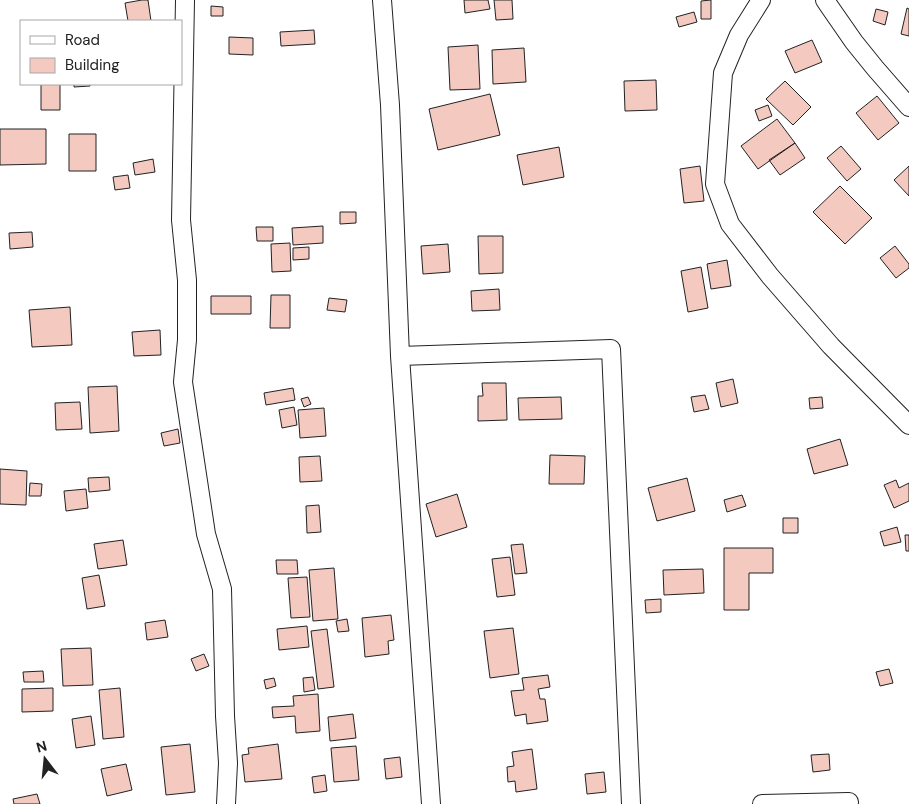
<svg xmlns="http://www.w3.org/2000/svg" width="909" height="804" font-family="'DM Sans',sans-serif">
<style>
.building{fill:#f3c9c0;stroke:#222}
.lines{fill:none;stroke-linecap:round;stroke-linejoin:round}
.minor-casing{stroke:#222;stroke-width:20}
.minor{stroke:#fff;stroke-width:18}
</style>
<rect width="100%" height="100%" fill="#fff"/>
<path class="building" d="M 142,0 L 148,0 L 151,21 L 128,21 L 125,3 Z
M 464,0 L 488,0 L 490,9 L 465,13 Z
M 494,0 L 512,0 L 513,19 L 496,20 Z
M 711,0 L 711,19 L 701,19 L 701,1 Z
M 211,6 L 223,7 L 223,16 L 211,16 Z
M 907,8 L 909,9 L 909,36 L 901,34 Z
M 876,9 L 888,12 L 885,25 L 873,21 Z
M 694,12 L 697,22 L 679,27 L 676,17 Z
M 314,30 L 315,44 L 281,46 L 280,32 Z
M 229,37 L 253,38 L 253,55 L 229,54 Z
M 812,40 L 822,62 L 795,73 L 785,51 Z
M 478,45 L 480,89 L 450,90 L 448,47 Z
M 524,48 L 526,82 L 493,84 L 492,50 Z
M 656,80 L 657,110 L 625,111 L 624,81 Z
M 785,81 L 811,107 L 793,125 L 766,99 Z
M 41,84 L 60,84 L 60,110 L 41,110 Z
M 74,84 L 90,84 L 90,86 L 74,87 Z
M 490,94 L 500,135 L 438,150 L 429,109 Z
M 877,96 L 899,123 L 878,140 L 856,113 Z
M 768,105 L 772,116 L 759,121 L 755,110 Z
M 777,119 L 795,143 L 758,169 L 741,146 Z
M 0,129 L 46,129 L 46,164 L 0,165 Z
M 69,134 L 96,134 L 96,171 L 69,171 Z
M 795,143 L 805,158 L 780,175 L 769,160 Z
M 841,146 L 861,169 L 847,181 L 827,158 Z
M 559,147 L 564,177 L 523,185 L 517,155 Z
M 153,159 L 155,172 L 135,175 L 133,163 Z
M 700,166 L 704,201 L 684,203 L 680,169 Z
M 909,166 L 909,196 L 894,180 Z
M 128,175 L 130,188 L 115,190 L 113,177 Z
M 840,186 L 872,218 L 845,244 L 813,212 Z
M 340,212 L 356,212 L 356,223 L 340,224 Z
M 323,226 L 323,243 L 293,245 L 292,228 Z
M 256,227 L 273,227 L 273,241 L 257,241 Z
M 32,232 L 33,247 L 10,249 L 9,233 Z
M 478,236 L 503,236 L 503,273 L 479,274 Z
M 290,243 L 291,271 L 272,272 L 271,244 Z
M 448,244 L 450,272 L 423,274 L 421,246 Z
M 895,246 L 909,264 L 909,268 L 896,278 L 880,258 Z
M 309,247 L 309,259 L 293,260 L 293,248 Z
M 727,260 L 731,286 L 711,289 L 707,264 Z
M 701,267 L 708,308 L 688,312 L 681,271 Z
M 499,289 L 500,310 L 472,311 L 471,291 Z
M 271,295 L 290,295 L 290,328 L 270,328 Z
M 211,296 L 251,296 L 251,314 L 211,314 Z
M 329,298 L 347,300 L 345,312 L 327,310 Z
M 70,307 L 72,345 L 32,347 L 29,310 Z
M 160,330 L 161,355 L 134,356 L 132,332 Z
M 733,379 L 738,403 L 721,407 L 716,383 Z
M 482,383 L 506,383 L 507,420 L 478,421 L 478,396 L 483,396 Z
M 117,386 L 119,431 L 90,433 L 88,387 Z
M 293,388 L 295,400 L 266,405 L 264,393 Z
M 705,395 L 709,409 L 694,412 L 691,397 Z
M 308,397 L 311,404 L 304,407 L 301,399 Z
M 561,397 L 562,419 L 519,420 L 518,398 Z
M 822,397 L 823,408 L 810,409 L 809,398 Z
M 80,402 L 82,429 L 56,430 L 55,403 Z
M 294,407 L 297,425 L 282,428 L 279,410 Z
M 324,408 L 326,436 L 300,438 L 298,410 Z
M 178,429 L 180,443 L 164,446 L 161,433 Z
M 840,439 L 848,465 L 814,474 L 807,449 Z
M 550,455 L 585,456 L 584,484 L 549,484 Z
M 320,456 L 322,481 L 300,482 L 299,457 Z
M 0,469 L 27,471 L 26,505 L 0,504 Z
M 109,477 L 110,490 L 89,492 L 88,478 Z
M 687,478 L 695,511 L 657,521 L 648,488 Z
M 896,480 L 899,488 L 909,483 L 909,501 L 894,508 L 884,485 Z
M 30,483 L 42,484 L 41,496 L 29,496 Z
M 86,489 L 88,508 L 66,511 L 64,491 Z
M 457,494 L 467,527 L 436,537 L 426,504 Z
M 742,495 L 746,506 L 727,512 L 724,500 Z
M 319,505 L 321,532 L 307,533 L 306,506 Z
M 783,518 L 798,518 L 798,533 L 783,533 Z
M 897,527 L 901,542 L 884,546 L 880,532 Z
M 905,535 L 909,535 L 909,551 L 906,551 Z
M 123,540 L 127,565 L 98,569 L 94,544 Z
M 523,544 L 527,573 L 515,574 L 511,545 Z
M 724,548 L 773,548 L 773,573 L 749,573 L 749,610 L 724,610 Z
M 510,557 L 515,595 L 497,597 L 492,559 Z
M 276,560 L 297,560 L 298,574 L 277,574 Z
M 334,568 L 338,619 L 313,621 L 309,570 Z
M 703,569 L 704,593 L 664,595 L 663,570 Z
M 99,575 L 105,606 L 87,609 L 82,578 Z
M 307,577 L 310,617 L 291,618 L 288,578 Z
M 661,599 L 661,612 L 646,613 L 645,600 Z
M 391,615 L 394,640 L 388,641 L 389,654 L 365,657 L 362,618 Z
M 347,619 L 349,631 L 338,632 L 336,621 Z
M 165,620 L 168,637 L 147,640 L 145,623 Z
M 307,626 L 309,647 L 279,650 L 277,629 Z
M 513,628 L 519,674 L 490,678 L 484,631 Z
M 327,629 L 334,687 L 318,689 L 311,631 Z
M 91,648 L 93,685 L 63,686 L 61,649 Z
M 204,654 L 209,666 L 196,671 L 191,659 Z
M 889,669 L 893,683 L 880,686 L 876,672 Z
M 43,671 L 44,682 L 24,682 L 23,672 Z
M 548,675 L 550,687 L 538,689 L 540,699 L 545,699 L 548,721 L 527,724 L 526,714 L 515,716 L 511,691 L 524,690 L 522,678 Z
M 313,677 L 315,690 L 304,692 L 303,678 Z
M 274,678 L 276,686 L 266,689 L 264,680 Z
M 53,688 L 53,711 L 22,712 L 22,689 Z
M 120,688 L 124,737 L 103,739 L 99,690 Z
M 318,694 L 320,731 L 296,733 L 295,716 L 273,718 L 272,707 L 294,706 L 293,696 Z
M 353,714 L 356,738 L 330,741 L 328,717 Z
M 91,716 L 95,745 L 76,748 L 72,719 Z
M 190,744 L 195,792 L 166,795 L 161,747 Z
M 278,744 L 282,779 L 245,782 L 242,755 L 249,754 L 248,748 Z
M 356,746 L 359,780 L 334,782 L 331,748 Z
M 532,749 L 537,789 L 516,792 L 515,781 L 508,782 L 507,767 L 514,766 L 512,752 Z
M 829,754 L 830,770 L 813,772 L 811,755 Z
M 400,757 L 402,777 L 386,779 L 384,759 Z
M 126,764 L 132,790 L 107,796 L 101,769 Z
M 604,772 L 606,792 L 587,794 L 585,774 Z
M 325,775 L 327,791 L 314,793 L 312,777 Z
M 37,794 L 40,804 L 14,804 L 13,799 Z"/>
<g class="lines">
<g class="minor-casing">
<path id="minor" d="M 185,0 L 181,220 L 187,280 L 187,340 L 183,382 L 206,534 L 222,589 L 225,716 L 228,763 L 226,804
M 382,0 L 390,105 L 400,356 L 431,804
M 761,0 L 739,35 L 723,73 L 715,184 L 730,224 L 770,276 L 831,346 L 909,425
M 825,0 L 829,6 L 854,42 L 875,68 L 909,107
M 400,356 L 611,349 L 631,804
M 762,804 L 849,802"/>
</g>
<use href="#minor" class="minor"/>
</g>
<rect x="20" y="20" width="162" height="65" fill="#ffffff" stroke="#a7a7a7"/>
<rect x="30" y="36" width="25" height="8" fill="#ffffff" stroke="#a7a7a7"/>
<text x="65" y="45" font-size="15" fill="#222222">Road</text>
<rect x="30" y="58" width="25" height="15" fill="#f3c9c0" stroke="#a7a7a7"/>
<text x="65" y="70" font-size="15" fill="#222222">Building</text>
<g transform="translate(45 759) rotate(344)" stroke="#ffffff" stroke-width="4" paint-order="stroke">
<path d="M0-4L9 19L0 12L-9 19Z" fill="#222222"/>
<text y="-8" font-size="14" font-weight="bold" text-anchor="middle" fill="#222222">N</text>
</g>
</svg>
